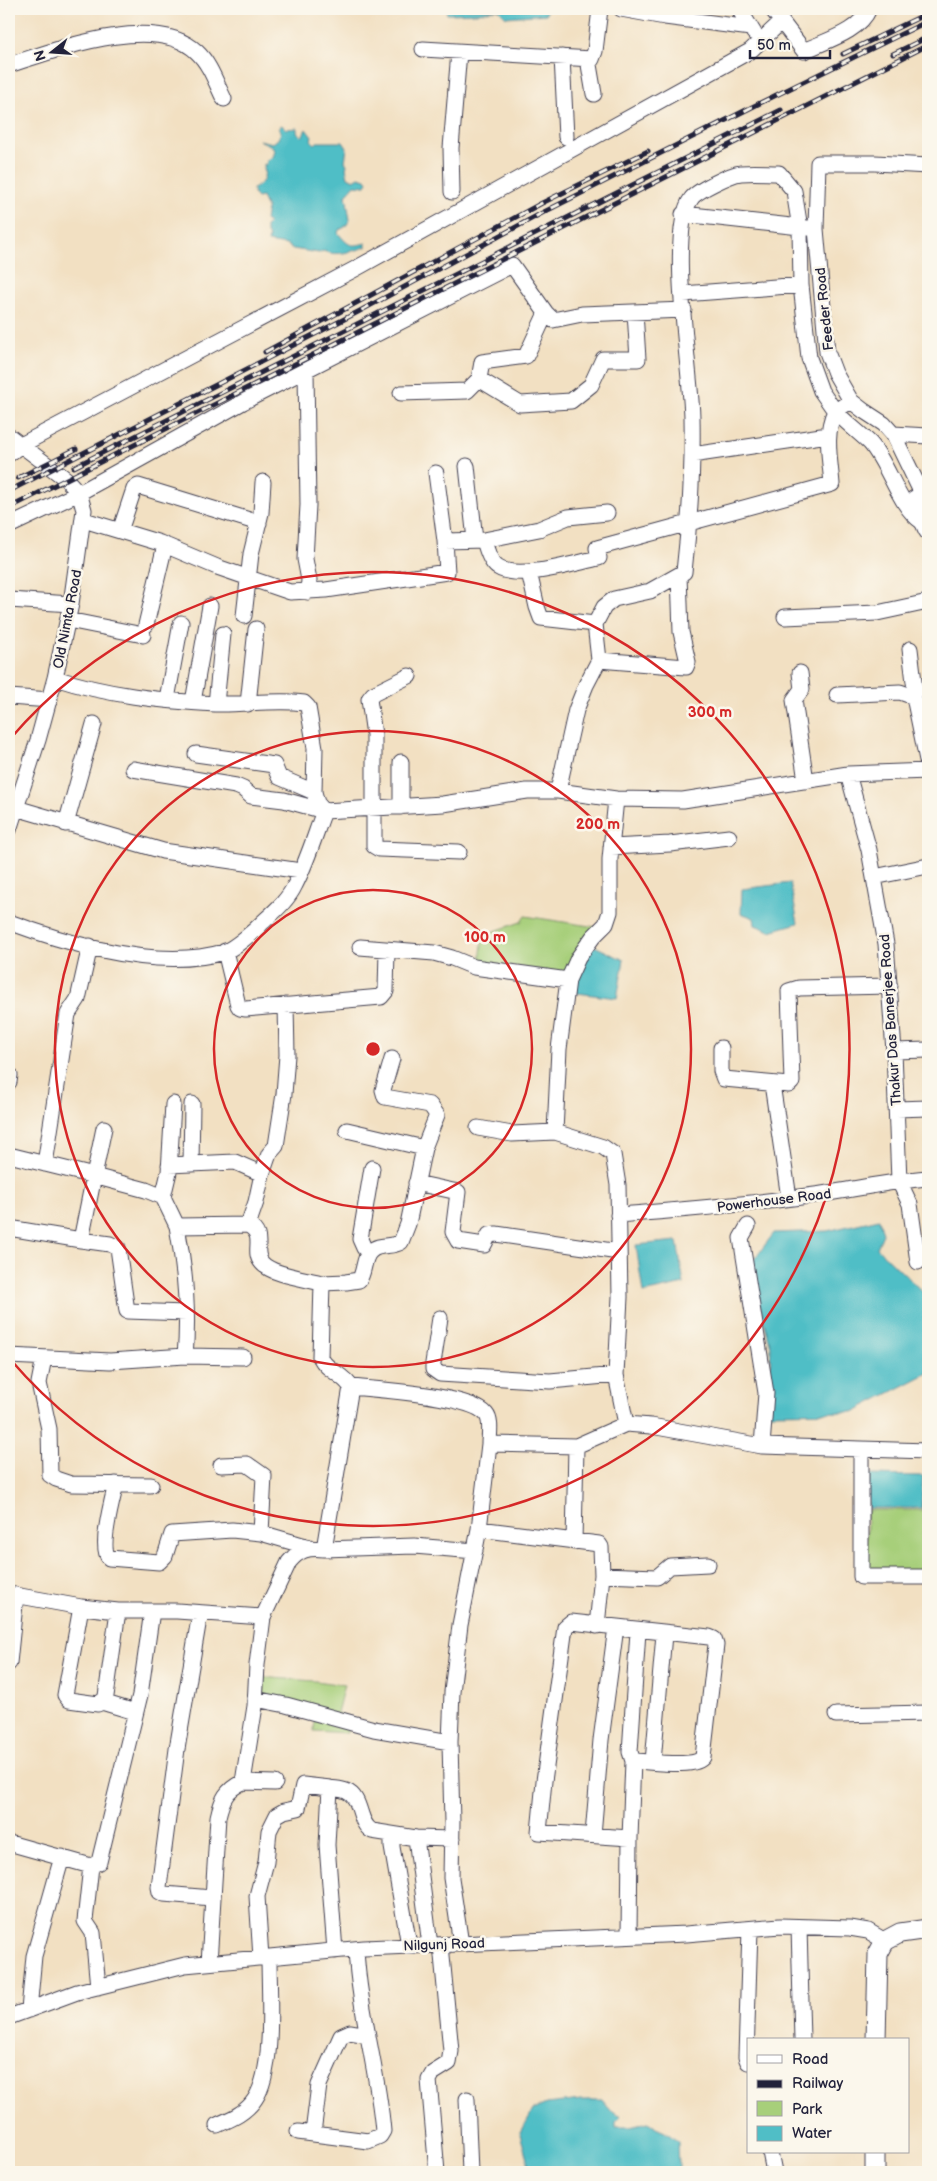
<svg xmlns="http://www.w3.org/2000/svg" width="937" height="2181" font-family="'Balsamiq Sans',sans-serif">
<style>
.green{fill:#a7cf7a;stroke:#64785a}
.water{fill:#50bec6;stroke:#397080}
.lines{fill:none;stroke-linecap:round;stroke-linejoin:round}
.minor-casing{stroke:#413e4f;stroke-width:17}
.major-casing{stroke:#413e4f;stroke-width:21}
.minor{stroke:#fff;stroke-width:15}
.major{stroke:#fff;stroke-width:19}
.rail-casing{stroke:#22223b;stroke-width:5}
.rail{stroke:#fbf7ec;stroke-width:3;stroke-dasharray:9;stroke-linecap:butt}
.ring{fill:none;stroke:#d62828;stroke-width:2.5}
.labels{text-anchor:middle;stroke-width:5;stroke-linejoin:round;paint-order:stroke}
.street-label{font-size:14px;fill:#22223b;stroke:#fbf7ec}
.centre{fill:#d62828;stroke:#fbf7ec;stroke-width:2.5}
.ring-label{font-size:15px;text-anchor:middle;font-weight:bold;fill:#d62828;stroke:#fbf7ec;stroke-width:5;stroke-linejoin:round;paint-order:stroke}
</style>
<rect width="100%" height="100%" fill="#fbf7ec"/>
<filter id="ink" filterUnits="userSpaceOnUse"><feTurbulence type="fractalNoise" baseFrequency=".02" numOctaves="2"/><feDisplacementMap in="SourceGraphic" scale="10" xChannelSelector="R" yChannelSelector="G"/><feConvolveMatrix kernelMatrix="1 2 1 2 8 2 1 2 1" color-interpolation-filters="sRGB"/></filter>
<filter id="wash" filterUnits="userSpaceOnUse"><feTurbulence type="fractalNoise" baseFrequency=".0096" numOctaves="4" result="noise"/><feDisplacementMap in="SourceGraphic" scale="20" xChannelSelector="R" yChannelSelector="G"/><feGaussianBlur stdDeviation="1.12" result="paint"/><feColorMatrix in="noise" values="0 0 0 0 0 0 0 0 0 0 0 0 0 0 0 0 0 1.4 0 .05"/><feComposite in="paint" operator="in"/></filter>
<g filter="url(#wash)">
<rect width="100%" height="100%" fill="#f2e0c2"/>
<path class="green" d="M 525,916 L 596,927 L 568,974 L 480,962 L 483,935 L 521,922 Z
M 924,1495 L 928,1495 L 928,1573 L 866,1572 L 867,1510 L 922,1510 Z
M 258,1677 L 315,1681 L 344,1685 L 337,1713 L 349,1717 L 347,1733 L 314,1731 L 315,1718 L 258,1692 Z"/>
<path class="water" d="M 446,9 L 547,9 L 546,14 L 506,17 L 498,9 L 479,13 L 447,14 Z
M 282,125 L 286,129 L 297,128 L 297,132 L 302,137 L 306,129 L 312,137 L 311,140 L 315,144 L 317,142 L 343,142 L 347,148 L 345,161 L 347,165 L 346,168 L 348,177 L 354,180 L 359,177 L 366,179 L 368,182 L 365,186 L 355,185 L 346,195 L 350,220 L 345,227 L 339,230 L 338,233 C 349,246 350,247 366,243 L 366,247 C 353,251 336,257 323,251 L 319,253 L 293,249 L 287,245 L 268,242 L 269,237 L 266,232 L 266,226 L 269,223 L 265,220 L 267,208 L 262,197 L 257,198 L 254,195 L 253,189 C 265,180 265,182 264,164 L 266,165 L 267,160 L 273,157 L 275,151 L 272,146 L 259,140 L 273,143 L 278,139 L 281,132 L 279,127 Z
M 790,883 L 798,923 L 770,931 L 755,925 L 754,918 L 741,913 L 742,889 Z
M 586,942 L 624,960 L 617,998 L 569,992 Z
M 879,1219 L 883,1234 L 877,1248 L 928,1297 L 928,1373 L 853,1412 L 768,1413 L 771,1347 L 749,1266 L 774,1233 L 827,1231 Z
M 677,1241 L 684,1284 L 643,1293 L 636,1245 Z
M 868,1475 L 923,1476 L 921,1508 L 868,1508 Z
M 581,2100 L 602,2100 L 613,2113 L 621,2117 L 616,2122 L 616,2127 L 630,2127 L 647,2123 L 665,2131 L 678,2142 L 679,2167 L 674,2172 L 531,2172 L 520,2134 L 533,2110 L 546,2104 Z"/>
</g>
<g filter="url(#ink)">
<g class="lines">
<g class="minor-casing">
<path id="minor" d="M 621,9 L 665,17 L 751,28
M 739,9 L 754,33
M 772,9 L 804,51 C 827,40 859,32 869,9
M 423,49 L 592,59 L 595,51 L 600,9
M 562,57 L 566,137
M 588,59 L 594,94
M 9,65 C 56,50 155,12 197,52 C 210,64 216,83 224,99
M 928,166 L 875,163 L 818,163 L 816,229 L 827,352 L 835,373 L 851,401 L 864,411 L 884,424 L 893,434 L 928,506
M 452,192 L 451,148 L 459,52
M 683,214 L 809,228
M 683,294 L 801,285
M 306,371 L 308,505 L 305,559 L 309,580 L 308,592
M 479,379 L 482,362 L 526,356 L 546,313 L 553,320 L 582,314 L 684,310
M 401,393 L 467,391 L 479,379 L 520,404 L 571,401 L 591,385 L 603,359 L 638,359 L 635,312
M 893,434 L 928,436
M 9,436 L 66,479 L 79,493 L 84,510 L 71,604 L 55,678 L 38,740 L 9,830
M 9,454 L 21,445 L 355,269 L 750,51 L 781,22
M 692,455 L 828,435
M 467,466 L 475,540
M 436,473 L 445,541
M 84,520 L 160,543 L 217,567 L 290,592 L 326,590 L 447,572 L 445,541 L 484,540 C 486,548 490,562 497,567 C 518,581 574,563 599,558 L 597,548 L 832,484 C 830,459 824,434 835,411 C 846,423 859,432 870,443 C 888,463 900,508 921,521
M 9,526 L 79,493 L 243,402 L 512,265 L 546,313
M 120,531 L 134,489 L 138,486 L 259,523
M 484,540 L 539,529 L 568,517 L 607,513
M 529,572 L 537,607 L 541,618 L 595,624
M 9,600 L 71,604
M 244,616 L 251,554 L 261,513 L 263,482
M 785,617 L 877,613 L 928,602
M 68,620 L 143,635
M 146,625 L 165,545
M 910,649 L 915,690 L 914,697 L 928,765
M 599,660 L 686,667 L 688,662 L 681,632 L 679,575
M 800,673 L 802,689 L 794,700 L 806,781
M 409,676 L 373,694 L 369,699 L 374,735 L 374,846 L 379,849 L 459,852
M 55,678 C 107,695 161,701 215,704 C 244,705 275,699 304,703 L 308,707 L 315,748 L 314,792 L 317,803 L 324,811
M 837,695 L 900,692 L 914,697
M 9,697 L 50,700
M 167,699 L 181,623
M 193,702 L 210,606
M 216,704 L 223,634
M 248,704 L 256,629
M 196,754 L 274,765 L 279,777 L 314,792
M 133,769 L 236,786 L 243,789 L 251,796 L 284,800 L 324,811
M 848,774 L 869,850 L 886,944 L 894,1051 L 899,1181 L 910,1204 L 918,1262
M 558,791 L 576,710 L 586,685 L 599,660 L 595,624 L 604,607 L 614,599 L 650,591 L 684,572 C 690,520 693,469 692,417 C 691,371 667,232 691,199 C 696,191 731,174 741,173 C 754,172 767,173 779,173 L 794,191 L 800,228 L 801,285 L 809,358 L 821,391 L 835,411 L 851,401
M 401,807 L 401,762
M 16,808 L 163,851 L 301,871
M 66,824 L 94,724
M 611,847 L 670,844 L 729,837
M 874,877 L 928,866
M 9,922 C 71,945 159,971 224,952 C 235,948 254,931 263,922 C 275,911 288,900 295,885 C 307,862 315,835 324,811 L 443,804 L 527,791 L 558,791 L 616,799 L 683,800 L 848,774 L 928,771
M 360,947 L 434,953 L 452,958 L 474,967 L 568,980
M 225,951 L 238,1005 L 240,1008 L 246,1009 L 381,997 L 386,991 L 387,950
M 721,1048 L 721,1071 L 724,1079 L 789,1085 L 792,1082 L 789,991 L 799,988 L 890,986
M 894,1051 L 928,1050
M 9,1082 L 10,1075
M 772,1084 L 789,1198
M 896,1109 L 928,1108
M 347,1130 L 424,1148
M 555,1132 L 559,1049 L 568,980 L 578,958 L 593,937 L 606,924 L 610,912 L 610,859 L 616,799
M 9,1155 L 94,1176 L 104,1128
M 45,1164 L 68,1014 L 78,999 L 90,946
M 191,1164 L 192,1104
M 169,1165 L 235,1162 L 262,1174 L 269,1154 L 276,1146 L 284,1094 L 287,1055 L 286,1005
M 416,1183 L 458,1192 L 453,1232 L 458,1241 L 484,1245 L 489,1235 L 496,1234 L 619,1252
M 163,1197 L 169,1172 L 173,1104
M 618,1215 C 684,1210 750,1204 815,1195 C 853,1190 890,1181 928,1178
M 248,1225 L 256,1202 L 262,1174
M 177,1226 C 185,1269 189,1313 185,1356
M 748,1226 L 741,1238 L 766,1393 L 762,1446
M 9,1228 L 81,1240 L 94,1176 L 146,1190 L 163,1197 L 177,1226 L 248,1225 C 267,1236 251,1251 262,1263 C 272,1275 307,1279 322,1283
M 81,1240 L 110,1244 L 118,1248 L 127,1311 L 186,1313
M 369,1252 L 364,1248 L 360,1239 L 372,1168
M 440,1318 L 433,1363 L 433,1369 L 440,1374 L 550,1381 L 616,1375
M 9,1356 L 110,1361 L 185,1356 L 243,1357
M 44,1358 L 39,1383 L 49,1429 L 50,1475 L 56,1479 L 71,1484 L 151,1485
M 351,1387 C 378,1390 470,1395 486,1414 C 492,1421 489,1435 489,1444
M 626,1424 L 651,1426 L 762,1446 L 928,1451
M 861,1450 L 861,1577 L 928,1577
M 221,1465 L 247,1464 L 264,1476 L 261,1533
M 116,1484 C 113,1497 99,1548 109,1558 L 159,1562 L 165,1556 L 172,1534 L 232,1530 L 261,1533 L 309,1547
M 479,1529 L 599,1544 L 601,1547 L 602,1575 L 597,1626
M 574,1542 L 576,1446
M 324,1549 L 414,1546 L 475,1551
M 602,1575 L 657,1577 L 670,1566 L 708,1564
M 9,1594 L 81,1607 L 118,1611 L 177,1611 L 263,1617 L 289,1562 C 299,1550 308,1547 324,1549 L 351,1387 C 343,1374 327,1371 320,1357 L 322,1283 L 346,1282 L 359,1280 C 365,1272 363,1257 371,1251 C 379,1243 392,1248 401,1242 L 408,1224 L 424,1148 L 437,1115 L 430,1105 L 385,1097 L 383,1090 L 392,1059
M 81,1607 L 65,1695 L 69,1700 L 98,1704 L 104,1700 L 106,1696 L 118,1611
M 200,1613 L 177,1749 L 159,1887 L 160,1892 L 164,1894 L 212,1898
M 9,1663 L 16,1595
M 255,1699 L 286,1705 L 374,1729 L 450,1742
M 102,1702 L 135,1712
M 836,1715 L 928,1713
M 633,1761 L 630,1752 L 638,1631
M 653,1762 L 664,1634
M 243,1782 L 275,1783
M 330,1788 C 335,1789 341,1789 346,1791 C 363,1798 357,1822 372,1831 L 416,1838 L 452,1839
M 392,1835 L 392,1847 L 409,1945
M 593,1835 L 601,1740 L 616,1627
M 416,1838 L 430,1945
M 9,1843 L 91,1866 L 99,1862 L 140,1695 L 152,1611
M 91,1866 L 85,1921 L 93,1933 L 98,1987
M 799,1927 L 802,2040
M 629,1936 L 630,1838 L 539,1832 L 544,1781 L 565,1627 L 571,1622 L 709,1637 L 714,1639 L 716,1645 L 703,1757 C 695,1769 648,1761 633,1761 L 630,1838
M 461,1944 L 451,1878 L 452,1822 L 450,1742 L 452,1692 L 460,1625 L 479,1529 L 489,1444 L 576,1446 L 626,1424 L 616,1375 L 620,1297 L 618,1185 L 613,1154 L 603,1147 L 555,1132 L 512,1134 L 478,1128
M 261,1958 L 257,1896 L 266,1862 L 269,1831 L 277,1815 L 284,1811 L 298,1808 L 303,1785 L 330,1788 L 327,1845 L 335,1951
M 209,1963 L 218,1817 C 222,1799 226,1790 243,1782 L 255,1706 L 257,1665 L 263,1617
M 29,2010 L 34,1956 L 62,1857
M 9,2017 L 77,1992 L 185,1965 L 364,1948 L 686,1934 L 780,1926 L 850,1928 L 868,1931 L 885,1941
M 748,2062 L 746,2057 L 750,1929
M 467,2099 L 470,2172
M 217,2125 C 231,2119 246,2113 255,2099 C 275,2069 269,1994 269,1958
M 298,2132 L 368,2141 L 380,2136 L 383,2131 C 378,2070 359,2010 356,1949
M 313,2133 L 319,2085 L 341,2036 L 350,2032 L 368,2035
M 770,2152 L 774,2172
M 437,2172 L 429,2080 L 433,2073 L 449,2063 L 451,2051 L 441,1945"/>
</g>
<g class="major-casing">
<path id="major" d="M 915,500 L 928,530
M 876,2040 L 878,1954 L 885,1941 L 900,1933 L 928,1929
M 875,2172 L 875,2152"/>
</g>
<use href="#minor" class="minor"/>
<use href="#major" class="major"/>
<g class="rail-casing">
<path id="rail" d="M 843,54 L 928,13
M 893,54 L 928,37
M 265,352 L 542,203 L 648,151
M 74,467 L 781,110
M 18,478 L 76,449
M 9,491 L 358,312 L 544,212 L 762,102 L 928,21
M 9,508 L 928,45"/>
</g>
<use href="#rail" class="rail"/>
</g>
</g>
<g class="ring">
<circle cx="373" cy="1049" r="159"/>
<circle cx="373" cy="1049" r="318"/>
<path d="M10 739A477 477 0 1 1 10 1359"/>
</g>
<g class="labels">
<g class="street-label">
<text transform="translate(824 309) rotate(-96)" y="5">Feeder Road</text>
<text transform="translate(67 619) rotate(-79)" y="5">Old Nimta Road</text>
<text transform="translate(890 1020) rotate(-94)" y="5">Thakur Das Banerjee Road</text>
<text transform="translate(774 1200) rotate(-7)" y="5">Powerhouse Road</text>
<text transform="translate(444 1944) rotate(-2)" y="5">Nilgunj Road</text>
</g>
</g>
<circle cx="373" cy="1049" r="8" class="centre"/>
<g class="ring-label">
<text x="710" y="717">300 m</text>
<text x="598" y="829">200 m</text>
<text x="485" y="942">100 m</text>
</g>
<rect width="937" height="2181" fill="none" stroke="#fbf7ec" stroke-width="30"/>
<rect x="747" y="2038" width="162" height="115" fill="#fbf7ec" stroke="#a4a2a5"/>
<rect x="757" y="2055" width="25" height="8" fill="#ffffff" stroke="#a4a2a5"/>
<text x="792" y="2064" font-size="15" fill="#22223b">Road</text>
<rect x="757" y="2080" width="25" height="8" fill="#22223b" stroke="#a4a2a5"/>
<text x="792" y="2088" font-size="15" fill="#22223b">Railway</text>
<rect x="757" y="2101" width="25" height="15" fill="#a7cf7a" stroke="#a4a2a5"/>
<text x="792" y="2114" font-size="15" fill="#22223b">Park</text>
<rect x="757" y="2126" width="25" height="15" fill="#50bec6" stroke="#a4a2a5"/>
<text x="792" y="2138" font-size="15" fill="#22223b">Water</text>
<g transform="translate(52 52) rotate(253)" stroke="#fbf7ec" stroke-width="4" paint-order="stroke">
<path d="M0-4L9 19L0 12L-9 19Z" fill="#22223b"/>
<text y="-8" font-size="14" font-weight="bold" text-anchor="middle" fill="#22223b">N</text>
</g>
<path d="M750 50v8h80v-8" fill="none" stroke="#22223b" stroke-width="2.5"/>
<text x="757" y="50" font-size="15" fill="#22223b" stroke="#fbf7ec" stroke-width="4" paint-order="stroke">50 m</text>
</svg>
